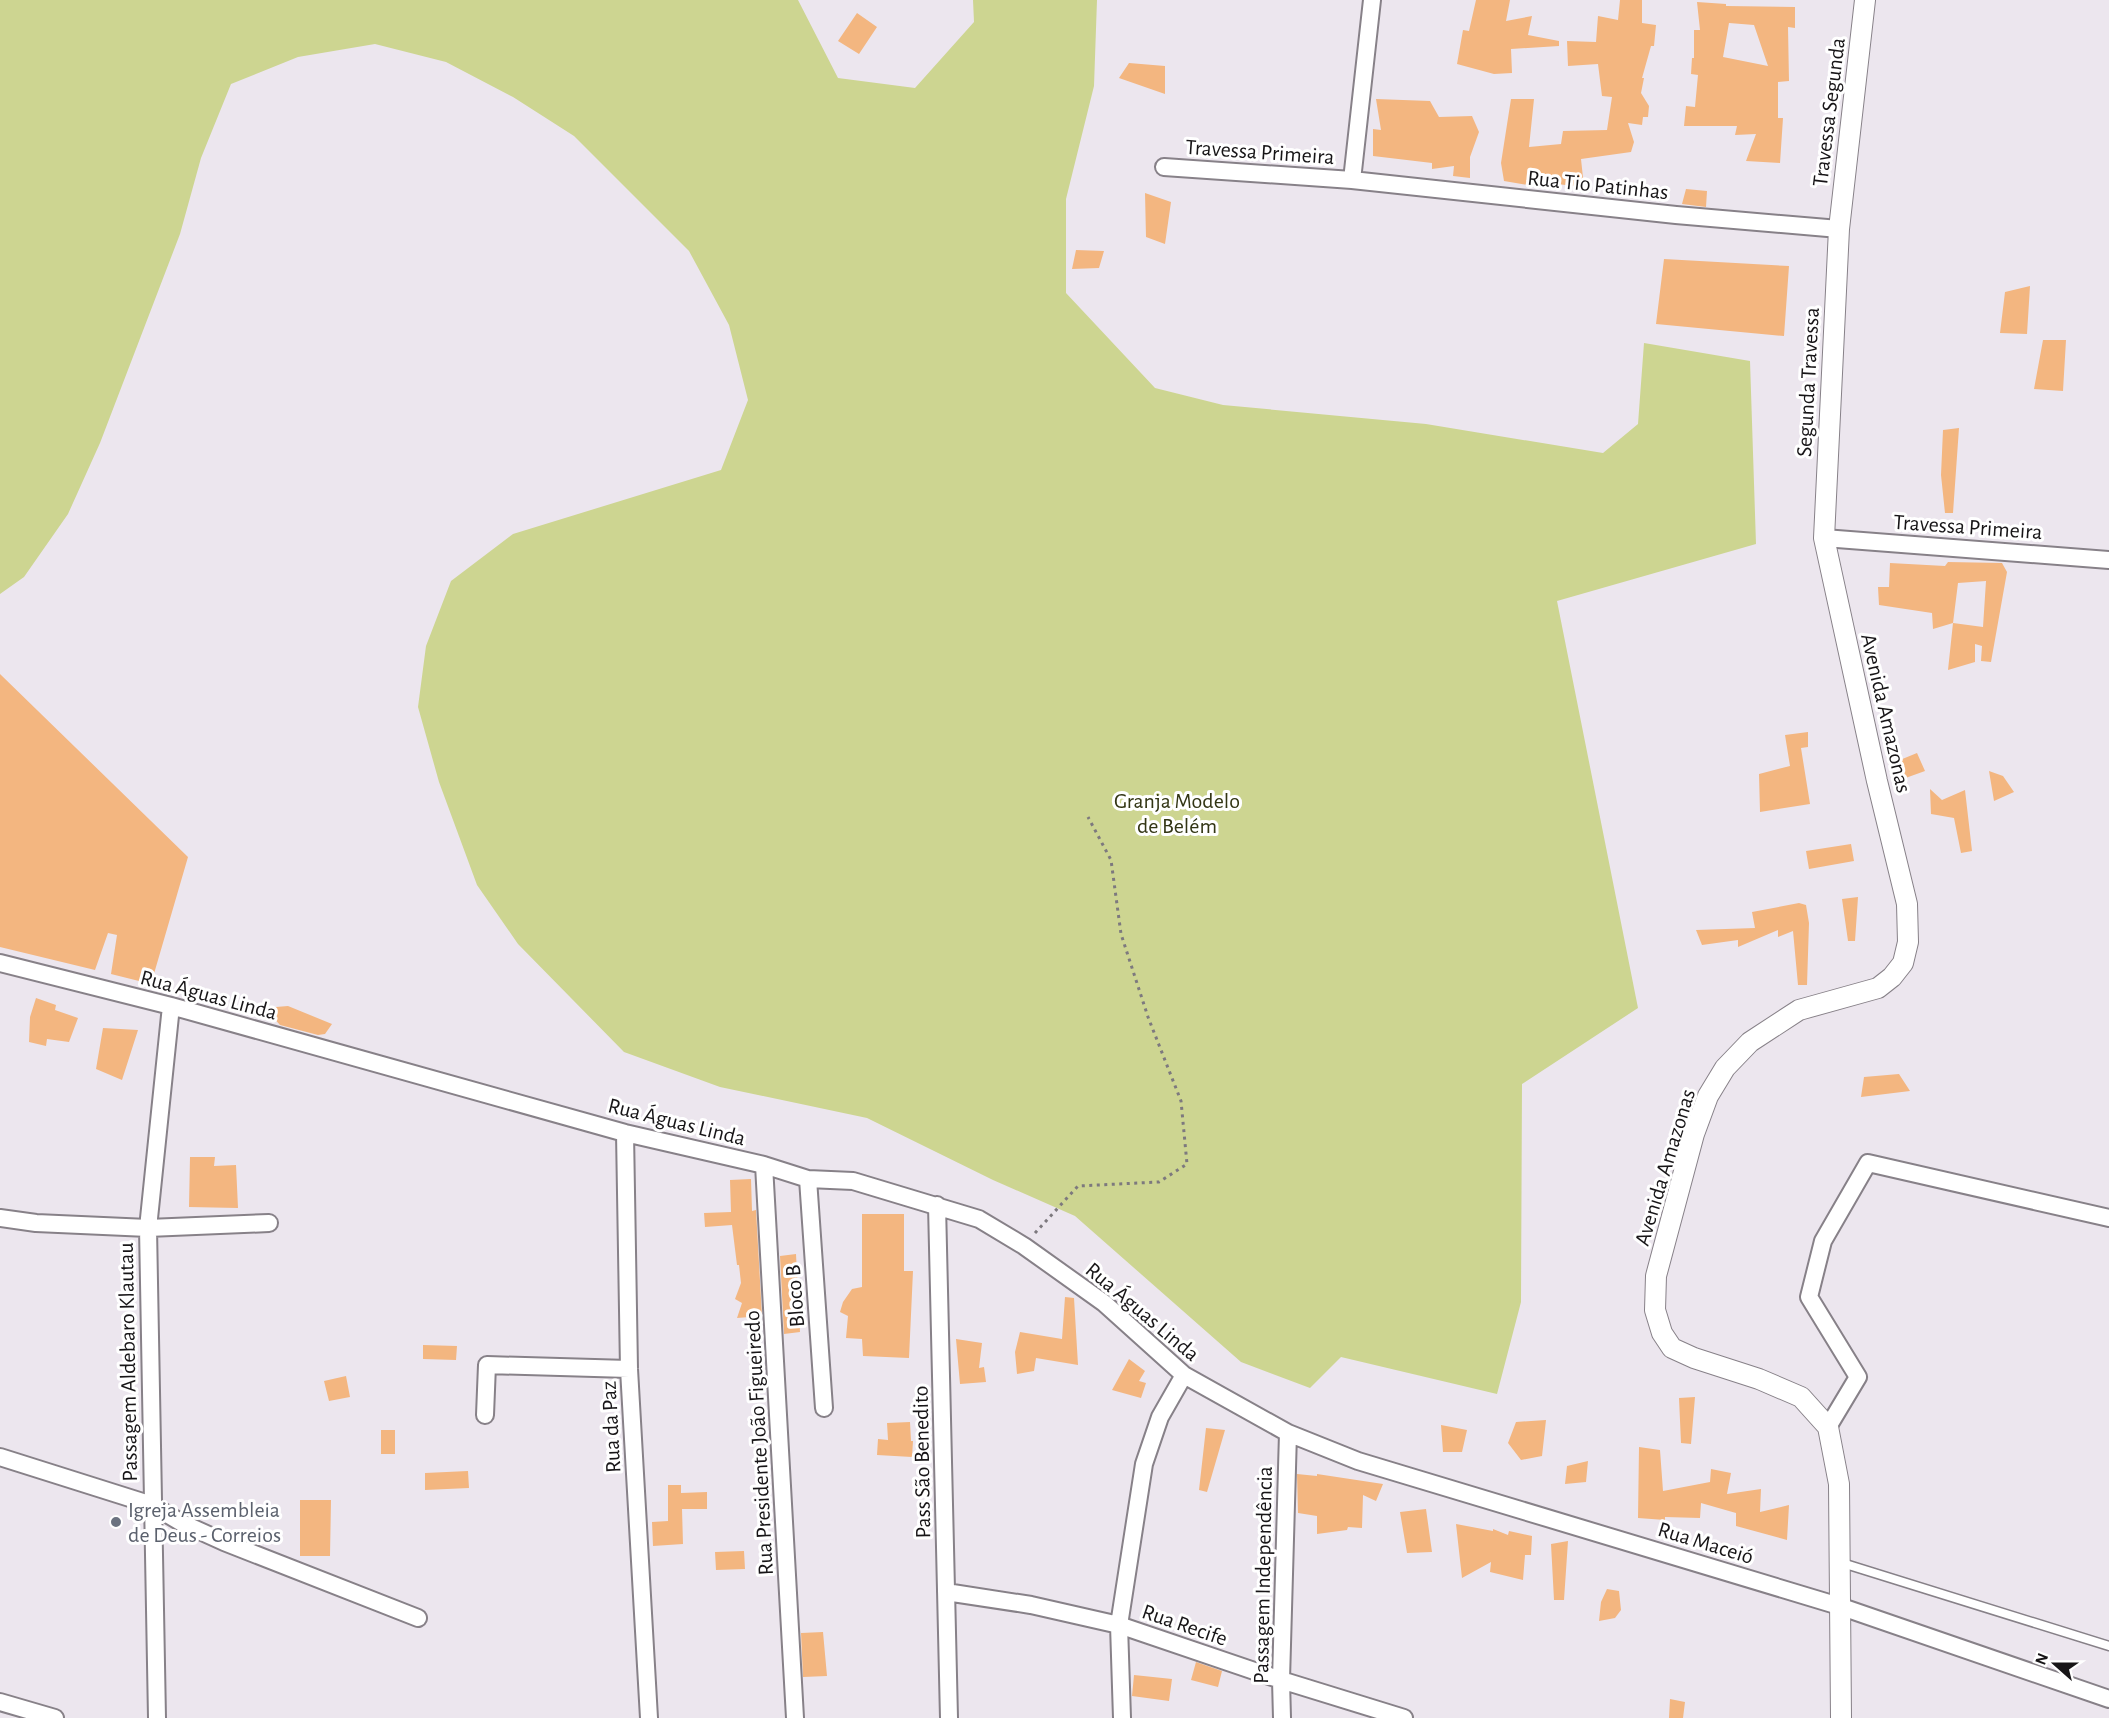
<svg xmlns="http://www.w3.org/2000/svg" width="2109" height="1718" font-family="'Alegreya Sans',sans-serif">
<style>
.green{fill:#cdd591}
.building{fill:#f3b680;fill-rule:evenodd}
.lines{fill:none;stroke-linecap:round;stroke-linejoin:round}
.service-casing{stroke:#878188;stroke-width:11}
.minor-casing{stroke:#878188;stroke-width:20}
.tertiary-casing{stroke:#878188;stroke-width:22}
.path{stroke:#7d797e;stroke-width:3;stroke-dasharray:3 4.5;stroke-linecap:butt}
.service{stroke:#fff;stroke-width:8}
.minor{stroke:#fff;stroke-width:16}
.tertiary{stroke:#fff;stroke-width:20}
.worship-dot{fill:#6b7280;stroke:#fff;stroke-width:2}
.labels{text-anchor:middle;stroke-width:6;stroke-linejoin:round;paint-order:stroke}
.street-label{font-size:22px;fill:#171517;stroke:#fff}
.park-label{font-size:22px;fill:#323514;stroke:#fff}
.worship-label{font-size:22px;fill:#5b616d;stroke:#fff;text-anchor:start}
</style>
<rect width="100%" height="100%" fill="#ece6ee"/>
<path class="green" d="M 0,0 L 798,0 L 838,78 L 915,88 L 974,22 L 973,0 L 1097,0 L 1094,86 L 1066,199 L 1066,293 L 1155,388 L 1223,405 L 1426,424 L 1603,453 L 1638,424 L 1644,343 L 1750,361 L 1756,544 L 1557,601 L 1638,1008 L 1522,1084 L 1521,1302 L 1497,1394 L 1341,1357 L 1310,1388 L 1241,1362 L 1075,1216 L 993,1180 L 867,1118 L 720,1087 L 624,1052 L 518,944 L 477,885 L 439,782 L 418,707 L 426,646 L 451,581 L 513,534 L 721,470 L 748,400 L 729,325 L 689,251 L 574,136 L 513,97 L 446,62 L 375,44 L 298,57 L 231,84 L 201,158 L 180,234 L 100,443 L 68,514 L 24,577 L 0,594 Z"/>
<path class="building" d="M 1476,0 L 1510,0 L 1506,21 L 1532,16 L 1528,35 L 1559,41 L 1559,46 L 1511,49 L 1512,73 L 1494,74 L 1457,64 L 1463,30 L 1469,31 Z
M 1620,0 L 1642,0 L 1642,23 L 1656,25 L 1654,46 L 1651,46 L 1642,78 L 1644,78 L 1641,93 L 1649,106 L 1648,117 L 1643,117 L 1642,125 L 1628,123 L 1634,142 L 1631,152 L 1581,159 L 1584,187 L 1529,181 L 1528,185 L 1504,181 L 1501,163 L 1511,99 L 1534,99 L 1529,147 L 1561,144 L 1563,131 L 1607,130 L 1612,97 L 1602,96 L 1598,64 L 1568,66 L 1567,41 L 1596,42 L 1598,16 L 1618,20 Z
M 1697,2 L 1726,4 L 1726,6 L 1795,7 L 1795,28 L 1788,27 L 1789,81 L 1778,82 L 1778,118 L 1783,118 L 1780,163 L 1746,161 L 1756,134 L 1735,135 L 1737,126 L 1684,126 L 1686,106 L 1695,107 L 1698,75 L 1691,74 L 1692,58 L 1694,58 L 1694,30 L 1700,30 ZM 1729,23 L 1754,25 L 1768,66 L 1723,57 Z
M 857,13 L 877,27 L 859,54 L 838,41 Z
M 1129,63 L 1165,66 L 1165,94 L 1119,78 Z
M 1376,99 L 1430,101 L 1439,117 L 1472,116 L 1479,132 L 1470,157 L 1470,178 L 1453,176 L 1454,166 L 1432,169 L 1432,163 L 1373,156 L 1373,129 L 1381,130 Z
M 1686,189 L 1707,191 L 1706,207 L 1682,204 Z
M 1145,193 L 1171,202 L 1165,244 L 1146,237 Z
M 1076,250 L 1104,251 L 1099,268 L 1072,269 Z
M 1664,259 L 1789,266 L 1784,336 L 1656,324 Z
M 2030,286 L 2027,334 L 2000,333 L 2005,292 Z
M 2043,340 L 2066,340 L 2063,391 L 2034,389 Z
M 1959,428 L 1953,513 L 1945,513 L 1941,475 L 1943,430 Z
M 1948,562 L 2002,563 L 2007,572 L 1991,662 L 1981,661 L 1982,646 L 1975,644 L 1975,662 L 1948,670 L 1953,623 L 1933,629 L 1932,613 L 1879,605 L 1878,587 L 1889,587 L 1890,563 L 1945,566 ZM 1986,581 L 1983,627 L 1953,623 L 1958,583 Z
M 0,674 L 188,857 L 151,984 L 111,974 L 117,935 L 108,933 L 95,970 L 0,947 Z
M 1808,732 L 1808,747 L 1801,748 L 1810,804 L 1760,812 L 1759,774 L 1790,766 L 1785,735 Z
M 1917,753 L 1925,771 L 1900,780 L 1895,762 Z
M 1989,771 L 2003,776 L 2014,792 L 1994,801 Z
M 1930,789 L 1942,800 L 1965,790 L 1972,851 L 1961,853 L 1954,818 L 1931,814 Z
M 1851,844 L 1854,861 L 1809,869 L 1806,851 Z
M 1858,897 L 1855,941 L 1848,941 L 1842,899 Z
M 1799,903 L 1806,905 L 1809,923 L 1807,985 L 1798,985 L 1793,931 L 1778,937 L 1778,930 L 1738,947 L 1738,940 L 1702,945 L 1696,930 L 1755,928 L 1752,912 Z
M 36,998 L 56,1005 L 55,1010 L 78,1018 L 69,1042 L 47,1039 L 46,1046 L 29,1042 L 30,1017 Z
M 288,1006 L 332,1024 L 325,1034 L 318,1035 L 280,1025 L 271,1015 L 276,1007 Z
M 103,1028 L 138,1030 L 122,1080 L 96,1069 Z
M 1899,1074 L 1910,1091 L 1861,1097 L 1864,1077 Z
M 190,1157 L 215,1157 L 214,1166 L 236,1165 L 238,1208 L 189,1207 Z
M 751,1179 L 752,1211 L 756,1210 L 762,1316 L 737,1318 L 742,1303 L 735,1299 L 741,1283 L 739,1265 L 737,1265 L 732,1225 L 705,1227 L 704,1213 L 731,1212 L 730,1180 Z
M 862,1214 L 904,1214 L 904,1271 L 913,1271 L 909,1358 L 863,1356 L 862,1339 L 846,1338 L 848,1316 L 840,1312 L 843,1302 L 852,1289 L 862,1287 Z
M 796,1254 L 800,1332 L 784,1334 L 780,1256 Z
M 1065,1297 L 1074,1298 L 1078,1365 L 1036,1358 L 1034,1371 L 1017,1374 L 1015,1352 L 1020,1332 L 1062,1339 Z
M 956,1339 L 982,1343 L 979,1368 L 984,1367 L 986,1382 L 960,1384 Z
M 423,1345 L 457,1346 L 456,1360 L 423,1359 Z
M 1129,1359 L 1145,1371 L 1139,1381 L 1146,1383 L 1141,1398 L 1112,1390 Z
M 346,1376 L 350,1397 L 329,1401 L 324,1381 Z
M 1695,1397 L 1691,1444 L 1681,1443 L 1679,1398 Z
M 1546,1420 L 1542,1456 L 1521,1460 L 1508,1443 L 1516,1422 Z
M 910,1422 L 911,1441 L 913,1441 L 912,1457 L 877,1455 L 878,1439 L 888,1440 L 887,1423 Z
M 1441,1425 L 1467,1430 L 1462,1452 L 1443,1452 Z
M 1206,1428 L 1225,1430 L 1207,1492 L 1199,1490 Z
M 381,1430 L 395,1430 L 395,1454 L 381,1454 Z
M 1639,1447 L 1660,1450 L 1663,1491 L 1710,1482 L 1711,1469 L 1731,1473 L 1727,1494 L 1761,1489 L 1760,1512 L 1789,1505 L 1787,1540 L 1736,1526 L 1736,1513 L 1701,1503 L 1700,1518 L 1665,1517 L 1665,1520 L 1638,1518 Z
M 1588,1461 L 1586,1482 L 1565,1484 L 1567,1466 Z
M 468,1471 L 469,1488 L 425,1490 L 425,1473 Z
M 1297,1474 L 1317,1476 L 1317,1474 L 1383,1484 L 1376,1501 L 1363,1495 L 1362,1528 L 1348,1527 L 1347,1530 L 1317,1534 L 1317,1516 L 1298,1513 Z
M 668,1485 L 681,1485 L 681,1493 L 707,1492 L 707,1509 L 682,1509 L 683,1544 L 653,1546 L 652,1522 L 668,1521 Z
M 300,1500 L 331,1500 L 330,1556 L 300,1556 Z
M 1426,1509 L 1432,1552 L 1407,1553 L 1400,1512 Z
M 1456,1524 L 1493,1531 L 1493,1529 L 1508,1535 L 1509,1531 L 1532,1536 L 1531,1555 L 1525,1555 L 1523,1580 L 1490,1572 L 1491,1562 L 1462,1578 Z
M 1568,1541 L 1564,1600 L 1554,1600 L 1551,1544 Z
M 744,1551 L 745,1569 L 716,1570 L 715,1552 Z
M 1607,1589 L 1619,1591 L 1621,1610 L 1615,1618 L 1599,1621 L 1601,1602 Z
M 823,1632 L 827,1676 L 803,1677 L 801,1633 Z
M 1196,1662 L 1222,1671 L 1218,1687 L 1191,1680 Z
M 1134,1675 L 1172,1679 L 1169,1701 L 1132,1696 Z
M 1670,1699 L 1685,1702 L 1683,1718 L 1669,1718 Z"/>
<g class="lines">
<g class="service-casing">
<path id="service" d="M 1839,1562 L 2109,1646"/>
</g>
<g class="minor-casing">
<path id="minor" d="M 1164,167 L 1352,180 L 1676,215 L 1839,229
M 1352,180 L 1372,0
M 1824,538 L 2109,560
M 0,963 L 171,1006 L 625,1133 L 764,1165 L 808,1179 L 853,1181 L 979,1219 L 1024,1246 L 1104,1303 L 1184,1375 L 1288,1433 L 1358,1461 L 1839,1606 L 2109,1699
M 625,1133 L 629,1369 L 649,1718
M 764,1165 L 795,1718
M 808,1179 L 824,1408
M 937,1205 L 949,1718
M 0,1218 L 36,1223 L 148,1228 L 269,1223
M 485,1415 L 487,1365 L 629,1369
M 1828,1427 L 1858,1377 L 1809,1297 L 1823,1241 L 1868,1163 L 2109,1218
M 0,1457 L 152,1505 L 182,1523 L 224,1542 L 418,1618
M 946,1592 L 1031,1605 L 1119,1625 L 1281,1680 L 1404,1718
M 0,1702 L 55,1718
M 157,1718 L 148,1228 L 171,1006
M 1122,1718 L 1119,1625 L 1144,1464 L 1160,1417 L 1184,1375
M 1282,1718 L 1281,1680 L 1288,1433"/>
</g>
<g class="tertiary-casing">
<path id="tertiary" d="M 1841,1718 L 1839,1484 L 1828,1427 L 1801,1397 L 1759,1379 L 1694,1358 L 1672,1348 L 1662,1333 L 1655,1310 L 1656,1276 L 1694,1134 L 1708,1096 L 1725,1068 L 1750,1042 L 1799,1010 L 1878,988 L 1892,977 L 1903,963 L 1908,942 L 1907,904 L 1877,781 L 1824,538 L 1839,229 L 1865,0"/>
</g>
<path class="path" d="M 1035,1233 L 1078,1186 L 1159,1182 L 1187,1164 L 1181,1101 L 1148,1017 L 1121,934 L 1111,860 L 1088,817"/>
<use href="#service" class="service"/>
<use href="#minor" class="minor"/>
<use href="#tertiary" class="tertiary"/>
</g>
<circle class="worship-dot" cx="116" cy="1522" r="6"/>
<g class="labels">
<g class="street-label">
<text transform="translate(1828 112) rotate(-83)" y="8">Travessa Segunda</text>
<text transform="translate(1260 151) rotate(4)" y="8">Travessa Primeira</text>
<text transform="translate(1598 184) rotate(6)" y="8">Rua Tio Patinhas</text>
<text transform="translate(1807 382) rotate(-87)" y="8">Segunda Travessa</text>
<text transform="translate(1968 526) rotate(4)" y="8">Travessa Primeira</text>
<text transform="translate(1887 713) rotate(77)" y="8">Avenida Amazonas</text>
<text transform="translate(209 994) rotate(15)" y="8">Rua Águas Linda</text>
<text transform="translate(677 1121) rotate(14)" y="8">Rua Águas Linda</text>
<text transform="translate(1664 1167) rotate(-73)" y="8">Avenida Amazonas</text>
<text transform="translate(794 1296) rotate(-94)" y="8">Bloco B</text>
<text transform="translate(1143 1311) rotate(40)" y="8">Rua Águas Linda</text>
<text transform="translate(127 1362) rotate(-91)" y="8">Passagem Aldebaro Klautau</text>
<text transform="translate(610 1427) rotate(-93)" y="8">Rua da Paz</text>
<text transform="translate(758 1443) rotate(-93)" y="8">Rua Presidente João Figueiredo</text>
<text transform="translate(921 1462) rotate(-91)" y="8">Pass São Benedito</text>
<text transform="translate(1706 1542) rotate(17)" y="8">Rua Maceió</text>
<text transform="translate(1262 1575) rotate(-89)" y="8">Passagem Independência</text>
<text transform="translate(1185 1624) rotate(19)" y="8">Rua Recife</text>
</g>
<g class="park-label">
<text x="1177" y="808">Granja Modelo<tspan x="1177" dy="25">de Belém</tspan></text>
</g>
<g class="worship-label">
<text x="128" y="1517">Igreja Assembleia<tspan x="128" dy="25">de Deus - Correios</tspan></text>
</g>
</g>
<g transform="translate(2055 1664) rotate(291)" stroke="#ffffff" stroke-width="4.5" paint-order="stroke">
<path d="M0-4.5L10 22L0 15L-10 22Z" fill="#171517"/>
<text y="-9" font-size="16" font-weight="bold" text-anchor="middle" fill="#171517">N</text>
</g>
</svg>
